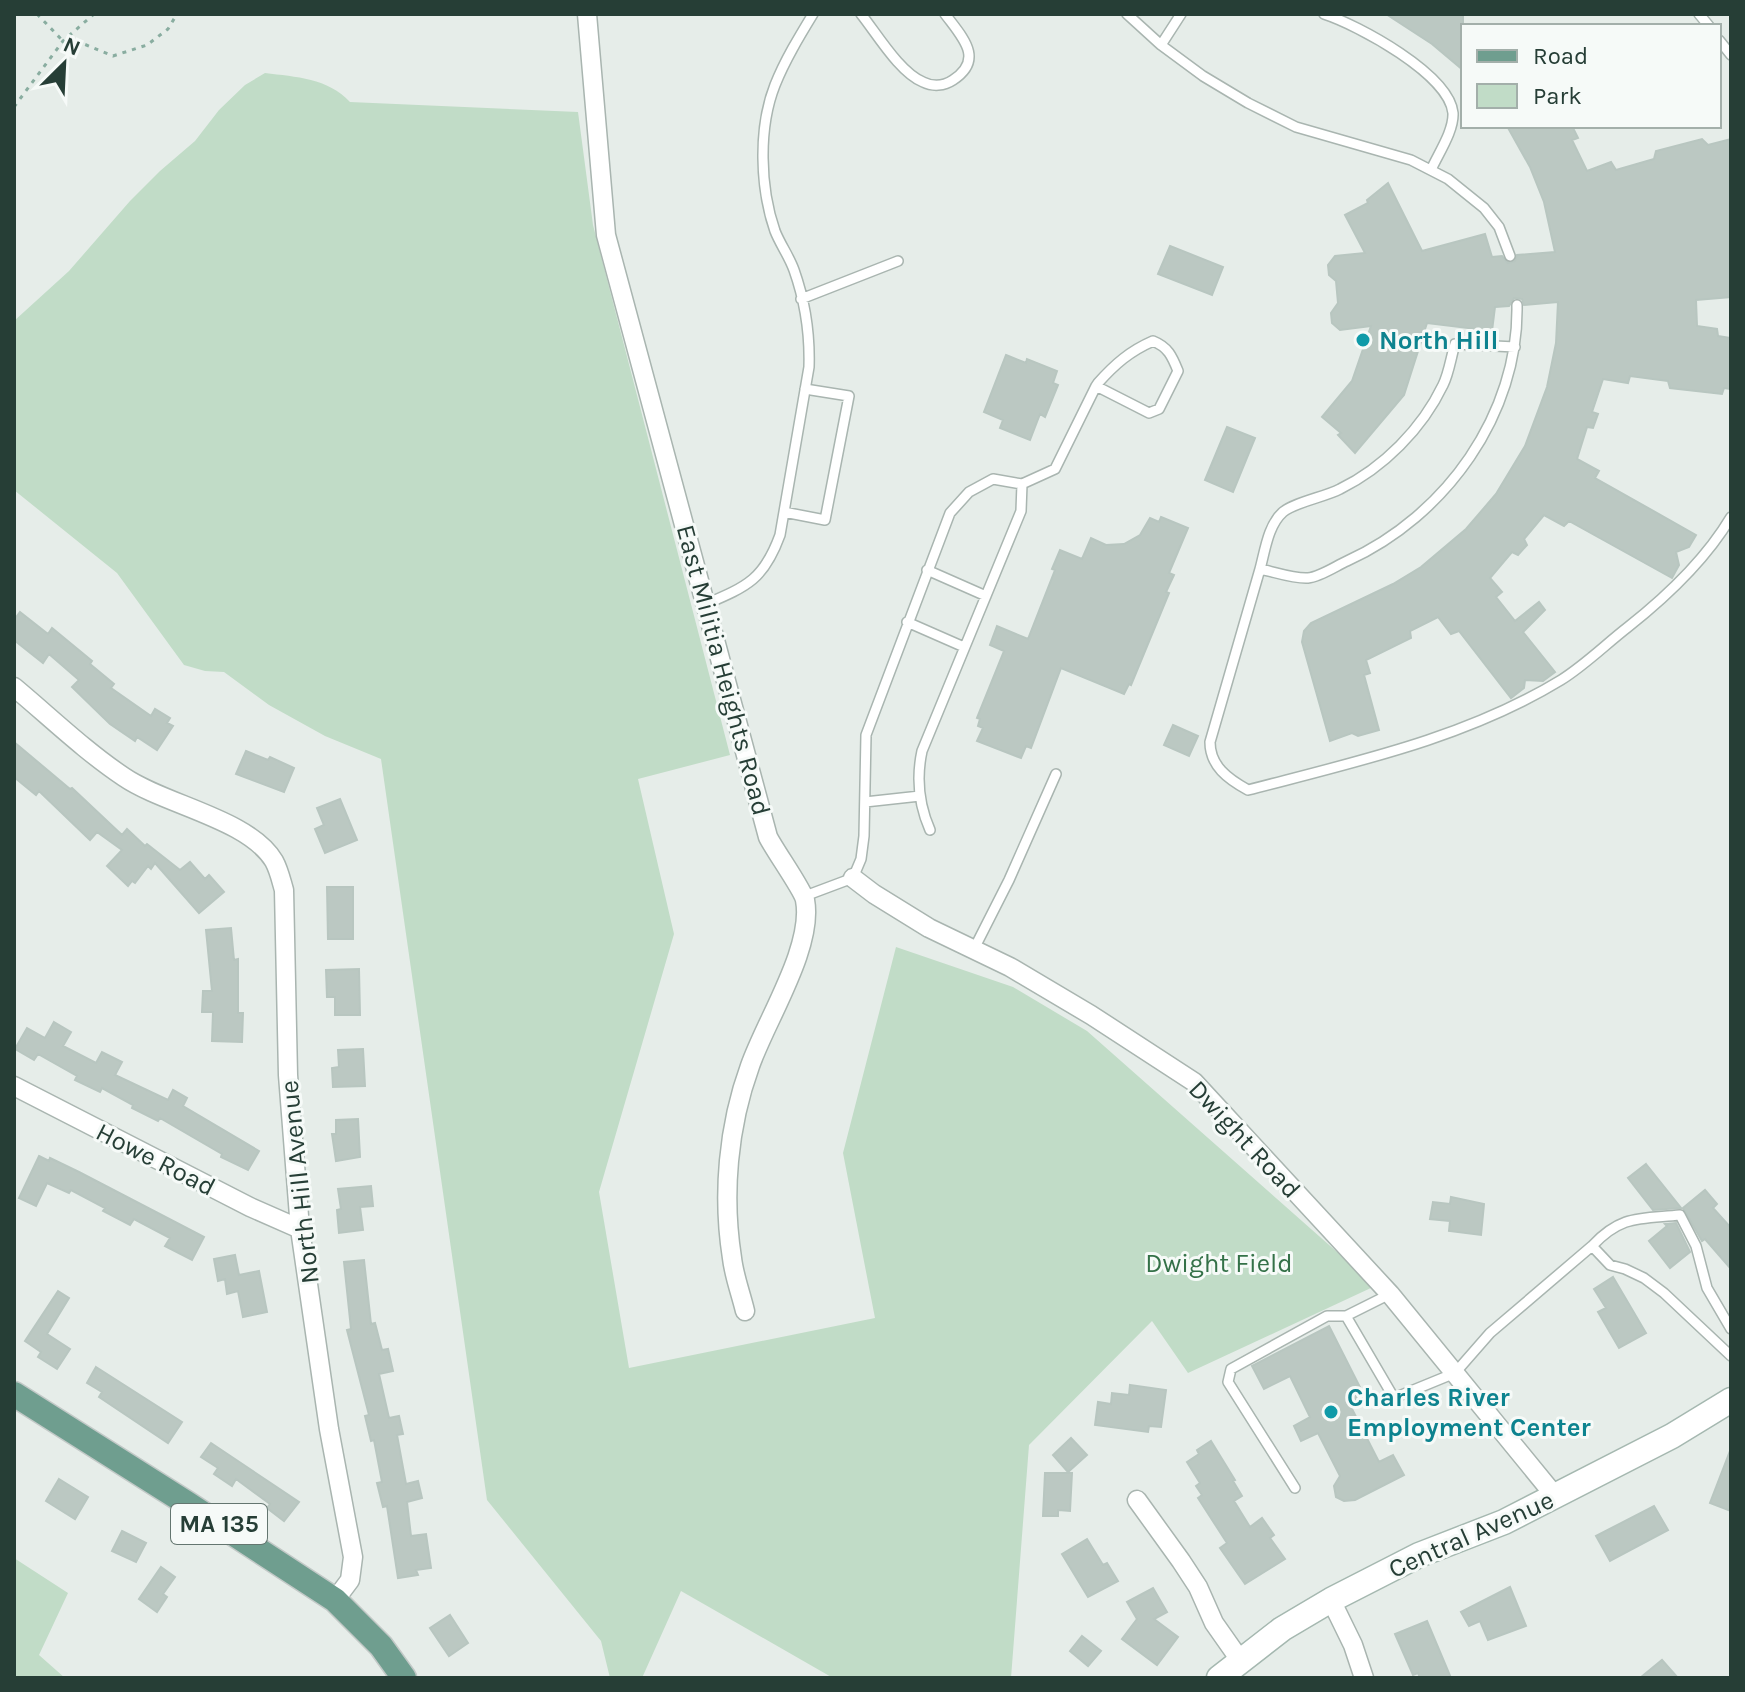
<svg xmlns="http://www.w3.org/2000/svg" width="1745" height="1692" font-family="Karla,sans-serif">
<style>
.green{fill:#c1dcc7}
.building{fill:#bbc8c2;stroke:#b8c6c0;stroke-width:2}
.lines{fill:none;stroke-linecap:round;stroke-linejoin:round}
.lane-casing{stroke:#a9b5b0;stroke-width:12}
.street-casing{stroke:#a9b5b0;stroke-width:21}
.secondary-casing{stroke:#a5b8b0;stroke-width:27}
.primary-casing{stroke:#c2c9c7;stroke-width:27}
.path{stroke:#89ada0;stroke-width:3;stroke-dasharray:4 6;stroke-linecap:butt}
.lane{stroke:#fff;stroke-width:9}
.street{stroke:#fff;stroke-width:18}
.secondary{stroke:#fff;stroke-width:24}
.primary{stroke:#6f9e8f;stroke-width:24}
.culture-dot{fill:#0f9aa8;stroke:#f6faf8;stroke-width:3}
.labels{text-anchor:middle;stroke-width:6;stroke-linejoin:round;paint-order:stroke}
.shield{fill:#f6faf8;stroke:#647670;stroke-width:2}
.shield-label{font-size:24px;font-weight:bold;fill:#263e36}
.culture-label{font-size:26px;font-weight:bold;fill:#0d838f;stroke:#f6faf8;text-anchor:start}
.street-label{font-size:26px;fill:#263e36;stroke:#f6faf8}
.park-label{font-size:26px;fill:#347148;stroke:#f6faf8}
</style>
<rect width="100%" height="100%" fill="#e6ede9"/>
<path class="green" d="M 265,73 C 296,77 328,78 350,102 L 578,112 L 593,225 L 730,755 L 638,779 L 674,934 L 599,1192 L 629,1368 L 875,1318 L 843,1153 L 896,947 L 1013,987 L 1087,1031 L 1337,1252 L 1373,1287 L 1188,1373 L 1152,1321 L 1029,1445 L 1011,1678 L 833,1678 L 681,1591 L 642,1678 L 610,1678 L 601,1641 L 487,1500 L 381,759 L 325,736 L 269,705 L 224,672 L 205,671 L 184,665 L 117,573 L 14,490 L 14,321 L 69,271 L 130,201 L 160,171 L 195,141 L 219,110 L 245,85 Z
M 14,1558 L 68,1593 L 39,1655 L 65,1678 L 14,1678 Z"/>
<path class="building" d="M 1386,14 L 1463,14 L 1463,70 L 1432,44 Z
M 1507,126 L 1572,126 L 1578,138 L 1572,140 L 1587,171 L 1611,162 L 1616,170 L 1654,159 L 1656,151 L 1702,139 L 1708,145 L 1731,139 L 1731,297 L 1696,300 L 1697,326 L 1717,329 L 1718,336 L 1731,338 L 1731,389 L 1724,388 L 1722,394 L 1670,388 L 1668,381 L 1630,376 L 1628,383 L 1603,379 L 1592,412 L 1598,414 L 1593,428 L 1587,427 L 1577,459 L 1599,471 L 1595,478 L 1696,535 L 1689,547 L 1676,552 L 1679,565 L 1672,578 L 1569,521 L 1564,526 L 1544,515 L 1524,539 L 1527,545 L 1518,555 L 1512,552 L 1490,578 L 1502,592 L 1496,597 L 1515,621 L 1539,602 L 1545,610 L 1523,632 L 1555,672 L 1543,681 L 1525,680 L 1524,688 L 1511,698 L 1459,631 L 1451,634 L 1438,617 L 1410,631 L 1411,638 L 1366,660 L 1370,673 L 1364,675 L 1379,730 L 1358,736 L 1352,733 L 1330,741 L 1302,642 L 1304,631 L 1311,623 L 1393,584 L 1421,567 L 1466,529 L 1496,494 L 1525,446 L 1547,387 L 1556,343 L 1558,302 L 1524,305 L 1522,299 L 1514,298 L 1509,306 L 1495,307 L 1492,331 L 1427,323 L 1404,395 L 1355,453 L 1338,435 L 1341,433 L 1322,417 L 1352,381 L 1371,326 L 1340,330 L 1332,323 L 1331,313 L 1338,303 L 1336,281 L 1329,275 L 1328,265 L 1335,256 L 1365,253 L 1345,215 L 1368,203 L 1367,200 L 1388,183 L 1422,251 L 1485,234 L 1492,257 L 1502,256 L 1508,263 L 1515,261 L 1517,255 L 1555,252 L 1544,202 L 1530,167 Z
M 1170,246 L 1223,267 L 1212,295 L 1158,274 Z
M 1006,355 L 1026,363 L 1027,359 L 1057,371 L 1053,383 L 1058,385 L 1045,417 L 1040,414 L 1030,440 L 1000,428 L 1003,420 L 984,412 Z
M 1227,427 L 1255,438 L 1233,492 L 1205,480 Z
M 1161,517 L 1188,528 L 1169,573 L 1174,575 L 1166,592 L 1169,593 L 1131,685 L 1129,684 L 1124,694 L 1061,668 L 1031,748 L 1026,746 L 1021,758 L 977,741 L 983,728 L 978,726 L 980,719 L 977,718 L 1004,651 L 990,645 L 997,626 L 1028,639 L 1055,570 L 1052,569 L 1060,550 L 1082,559 L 1091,538 L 1106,545 L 1124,544 L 1140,535 L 1150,518 L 1159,522 Z
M 20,612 L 48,634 L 52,628 L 92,661 L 90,664 L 114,684 L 111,688 L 151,716 L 155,709 L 170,718 L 167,723 L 173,726 L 157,750 L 137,737 L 135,741 L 110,724 L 72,687 L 79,680 L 49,654 L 43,663 L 14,640 L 14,620 Z
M 1173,725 L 1198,736 L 1189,756 L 1164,745 Z
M 14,742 L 70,789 L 72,788 L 122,835 L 127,829 L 145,846 L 147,844 L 180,870 L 190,862 L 205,879 L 209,875 L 224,892 L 199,913 L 155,863 L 151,869 L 148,866 L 135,883 L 132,881 L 128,886 L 107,866 L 122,850 L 97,832 L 90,840 L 39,791 L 36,795 L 14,777 Z
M 246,751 L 268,760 L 270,757 L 294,768 L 284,792 L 236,774 Z
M 340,799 L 357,840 L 325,853 L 315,829 L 324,825 L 317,808 Z
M 327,887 L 353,887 L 353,939 L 328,939 Z
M 231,928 L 234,960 L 238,959 L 238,1013 L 243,1013 L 242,1042 L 212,1041 L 213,1012 L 202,1012 L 203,991 L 212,991 L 206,930 Z
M 359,969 L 360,1015 L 335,1015 L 335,997 L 327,997 L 326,970 Z
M 54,1022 L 71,1032 L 63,1046 L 96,1063 L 102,1052 L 122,1062 L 115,1075 L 168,1100 L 173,1090 L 187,1098 L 183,1106 L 259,1151 L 248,1170 L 221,1157 L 222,1154 L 160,1118 L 158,1121 L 132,1108 L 133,1105 L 102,1088 L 100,1092 L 75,1080 L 77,1076 L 38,1054 L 34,1060 L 15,1049 L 27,1028 L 45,1038 Z
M 363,1049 L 365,1086 L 333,1087 L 332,1068 L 339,1067 L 338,1050 Z
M 358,1119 L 360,1157 L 336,1161 L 332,1134 L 336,1134 L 336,1120 Z
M 39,1156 L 49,1161 L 50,1158 L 79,1172 L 204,1237 L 192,1260 L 165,1246 L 170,1238 L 134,1219 L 130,1225 L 103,1211 L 105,1208 L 71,1190 L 69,1193 L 47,1183 L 36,1206 L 19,1198 Z
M 1646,1164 L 1681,1208 L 1653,1210 L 1628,1178 Z
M 371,1186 L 373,1206 L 360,1207 L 363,1230 L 339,1233 L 337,1210 L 341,1209 L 338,1189 Z
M 1705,1190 L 1717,1204 L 1713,1208 L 1731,1228 L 1731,1269 L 1705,1239 L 1702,1241 L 1683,1208 Z
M 1451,1197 L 1484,1204 L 1481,1235 L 1449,1231 L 1450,1221 L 1430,1219 L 1433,1202 L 1450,1204 Z
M 1676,1223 L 1690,1252 L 1670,1268 L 1649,1241 L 1667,1226 L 1665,1224 Z
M 235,1255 L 239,1275 L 259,1271 L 267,1312 L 243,1317 L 238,1291 L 227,1294 L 225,1279 L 218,1281 L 214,1259 Z
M 364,1260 L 371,1324 L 375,1323 L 382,1350 L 388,1349 L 393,1371 L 379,1374 L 389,1418 L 399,1416 L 403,1434 L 397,1435 L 406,1484 L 418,1481 L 422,1498 L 407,1502 L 411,1536 L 426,1534 L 431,1568 L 416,1570 L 418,1575 L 398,1578 L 387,1506 L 383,1507 L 377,1483 L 382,1482 L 374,1440 L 371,1441 L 365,1416 L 369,1415 L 347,1330 L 351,1329 L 344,1262 Z
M 1613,1277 L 1646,1333 L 1619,1348 L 1598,1312 L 1606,1308 L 1594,1289 Z
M 58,1291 L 69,1298 L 47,1334 L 70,1349 L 57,1369 L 38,1357 L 41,1352 L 25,1341 Z
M 1329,1326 L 1366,1399 L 1351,1407 L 1379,1462 L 1393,1455 L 1404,1475 L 1355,1500 L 1344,1501 L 1336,1497 L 1334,1486 L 1340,1476 L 1318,1433 L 1301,1441 L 1294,1426 L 1310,1417 L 1290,1376 L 1264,1389 L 1252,1366 Z
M 96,1367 L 182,1422 L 168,1443 L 99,1397 L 102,1392 L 87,1383 Z
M 1130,1385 L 1166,1390 L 1161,1427 L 1149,1426 L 1148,1432 L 1095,1425 L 1098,1402 L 1111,1404 L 1112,1393 L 1129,1395 Z
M 1071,1438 L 1087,1455 L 1068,1472 L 1053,1455 Z
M 1211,1441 L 1235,1480 L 1233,1481 L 1242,1496 L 1234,1501 L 1250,1527 L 1262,1518 L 1274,1535 L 1270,1538 L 1285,1559 L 1245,1584 L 1220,1548 L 1227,1543 L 1198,1498 L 1202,1495 L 1196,1486 L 1200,1483 L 1187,1462 L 1199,1454 L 1197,1450 Z
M 211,1443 L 299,1502 L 284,1521 L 267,1508 L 270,1504 L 236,1479 L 232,1486 L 214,1474 L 218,1468 L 201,1457 Z
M 1730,1451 L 1731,1451 L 1731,1511 L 1710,1503 Z
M 1045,1473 L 1072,1473 L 1070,1511 L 1058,1510 L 1058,1516 L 1043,1516 Z
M 59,1479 L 88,1497 L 75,1519 L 46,1501 Z
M 1654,1506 L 1668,1530 L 1610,1561 L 1596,1536 Z
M 122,1531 L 146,1543 L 136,1562 L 112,1551 Z
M 1087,1539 L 1103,1565 L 1107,1563 L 1118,1581 L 1088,1597 L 1062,1554 Z
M 161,1567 L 175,1577 L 163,1594 L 167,1597 L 157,1612 L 139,1599 Z
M 1510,1587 L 1526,1626 L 1488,1640 L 1480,1621 L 1469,1626 L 1461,1612 Z
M 1153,1588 L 1167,1612 L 1154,1619 L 1178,1637 L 1157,1665 L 1122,1639 L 1137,1619 L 1127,1602 Z
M 450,1615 L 468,1643 L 449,1656 L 430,1628 Z
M 1427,1621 L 1451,1678 L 1420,1678 L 1418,1673 L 1413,1675 L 1395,1634 Z
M 1082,1636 L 1101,1651 L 1088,1666 L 1070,1651 Z
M 1662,1660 L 1678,1678 L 1640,1678 Z"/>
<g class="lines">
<g class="lane-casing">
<path id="lane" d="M 861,14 C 877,34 900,73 923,82 C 933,87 944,86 953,80 C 985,59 962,37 945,14
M 1127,14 L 1161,45 L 1203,76 L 1248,103 L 1296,127 L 1411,160 L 1448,179 L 1484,208 L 1499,227 L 1510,256
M 1324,14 C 1358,25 1449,74 1453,113 C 1454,131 1438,154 1431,170
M 1699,14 L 1709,26
M 1719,40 L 1731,55
M 1161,45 L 1181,14
M 801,299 L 898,261
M 1517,305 C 1519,414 1446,516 1347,561 C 1336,566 1320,577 1308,578 C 1294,579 1275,572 1260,569 L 1210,742 C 1210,766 1228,779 1248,790 C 1355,762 1466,738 1561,680 C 1585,665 1606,644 1628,627 C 1666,597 1706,559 1731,517
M 784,512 L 825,520 L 849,396 L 805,389
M 1260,569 C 1265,551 1268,525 1283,512 C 1295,502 1325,497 1340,489 C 1383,468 1422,429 1443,385 C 1449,373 1451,357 1455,344 L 1515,347
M 927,570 L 986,596
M 706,604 C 748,586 764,579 780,535 L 809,367 C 810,334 805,301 794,270 C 789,256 780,244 775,231 C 760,188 758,128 775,85 C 785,60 799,37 813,14
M 907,622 L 964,647
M 865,802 L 920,796
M 930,830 C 919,805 916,779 922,751 L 1021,511 L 1022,484
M 805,896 L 853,878 L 861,859 L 864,836 L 866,735 L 950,513 L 969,492 L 993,479 L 1022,484 L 1055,469 L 1096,386 L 1098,383 C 1115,364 1130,351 1153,341 C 1168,347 1172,356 1178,371 L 1159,409 L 1149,413 L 1096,386
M 974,949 L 1009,880 L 1056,774
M 1592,1246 C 1621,1215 1639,1219 1680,1215 L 1696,1246 L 1707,1288 L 1731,1329
M 1390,1294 L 1346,1316 L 1394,1398 L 1455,1373 L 1490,1333 L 1592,1246 L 1610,1265 L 1625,1269 L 1644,1278 L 1664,1293 L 1731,1356
M 1295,1488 L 1228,1382 L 1231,1369 L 1327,1316 L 1346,1316"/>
</g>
<g class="street-casing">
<path id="street" d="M 587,14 L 606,235 L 768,837 C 775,851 803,890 805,900 C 814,947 766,1020 750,1066 C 728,1126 722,1195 732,1258 C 734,1276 741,1294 745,1311
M 14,687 C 50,717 85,751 124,777 C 165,805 249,819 274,861 C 279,870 281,880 284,890 L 288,1075 L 300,1229 L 329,1429 L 353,1557 L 350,1580 L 335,1600
M 853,878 L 874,894 L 929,928 L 1010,967 L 1091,1015 L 1194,1082 L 1390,1294 L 1555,1496
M 14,1086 L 250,1207 L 300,1229
M 1137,1500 L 1181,1561 L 1198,1587 L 1214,1623 L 1240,1660
M 1331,1600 L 1353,1645 L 1364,1678"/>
</g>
<g class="secondary-casing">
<path id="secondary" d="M 1219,1678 L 1282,1629 L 1331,1600 L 1419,1555 L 1504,1522 L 1672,1436 L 1731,1400"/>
</g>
<g class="primary-casing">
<path id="primary" d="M 14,1394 L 188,1504 L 335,1600 L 381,1646 L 404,1678"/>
</g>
<path class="path" d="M 37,14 L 63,41 L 84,44 L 113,56 L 147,45 L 168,29 L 177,14
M 14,107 L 63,41 L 94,14"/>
<use href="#lane" class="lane"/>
<use href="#street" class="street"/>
<use href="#secondary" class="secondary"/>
<use href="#primary" class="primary"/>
</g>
<g class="culture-dot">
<circle cx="1363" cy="340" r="8"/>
<circle cx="1331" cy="1412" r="8"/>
</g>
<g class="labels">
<rect class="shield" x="171" y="1504" width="96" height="40" rx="6"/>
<g class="shield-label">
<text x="219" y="1532">MA 135</text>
</g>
<g class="culture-label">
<text x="1379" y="349">North Hill</text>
<text x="1347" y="1406">Charles River<tspan x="1347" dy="30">Employment Center</tspan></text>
</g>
<g class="street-label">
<text transform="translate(724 670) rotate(75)" y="9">East Militia Heights Road</text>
<text transform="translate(1245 1139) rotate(47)" y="9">Dwight Road</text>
<text transform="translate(156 1159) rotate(27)" y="9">Howe Road</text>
<text transform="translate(299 1182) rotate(-96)" y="9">North Hill Avenue</text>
<text transform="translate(1471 1534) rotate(-24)" y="9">Central Avenue</text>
</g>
<g class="park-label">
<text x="1219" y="1272">Dwight Field</text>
</g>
</g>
<rect width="1745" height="1692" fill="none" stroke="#263e36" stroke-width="32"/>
<rect x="1461" y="24" width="260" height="104" fill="#f6faf8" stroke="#a3afaa" stroke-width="2"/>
<rect x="1477" y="50" width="40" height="12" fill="#6f9e8f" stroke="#a3afaa" stroke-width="2"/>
<text x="1533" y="64" font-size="24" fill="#263e36">Road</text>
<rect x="1477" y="84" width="40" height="24" fill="#c1dcc7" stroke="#a3afaa" stroke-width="2"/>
<text x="1533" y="104" font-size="24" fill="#263e36">Park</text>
<g transform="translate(64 64) rotate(24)" stroke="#f6faf8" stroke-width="6" paint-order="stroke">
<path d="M0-6L14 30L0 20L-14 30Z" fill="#263e36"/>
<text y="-12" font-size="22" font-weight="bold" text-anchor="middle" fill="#263e36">N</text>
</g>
</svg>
